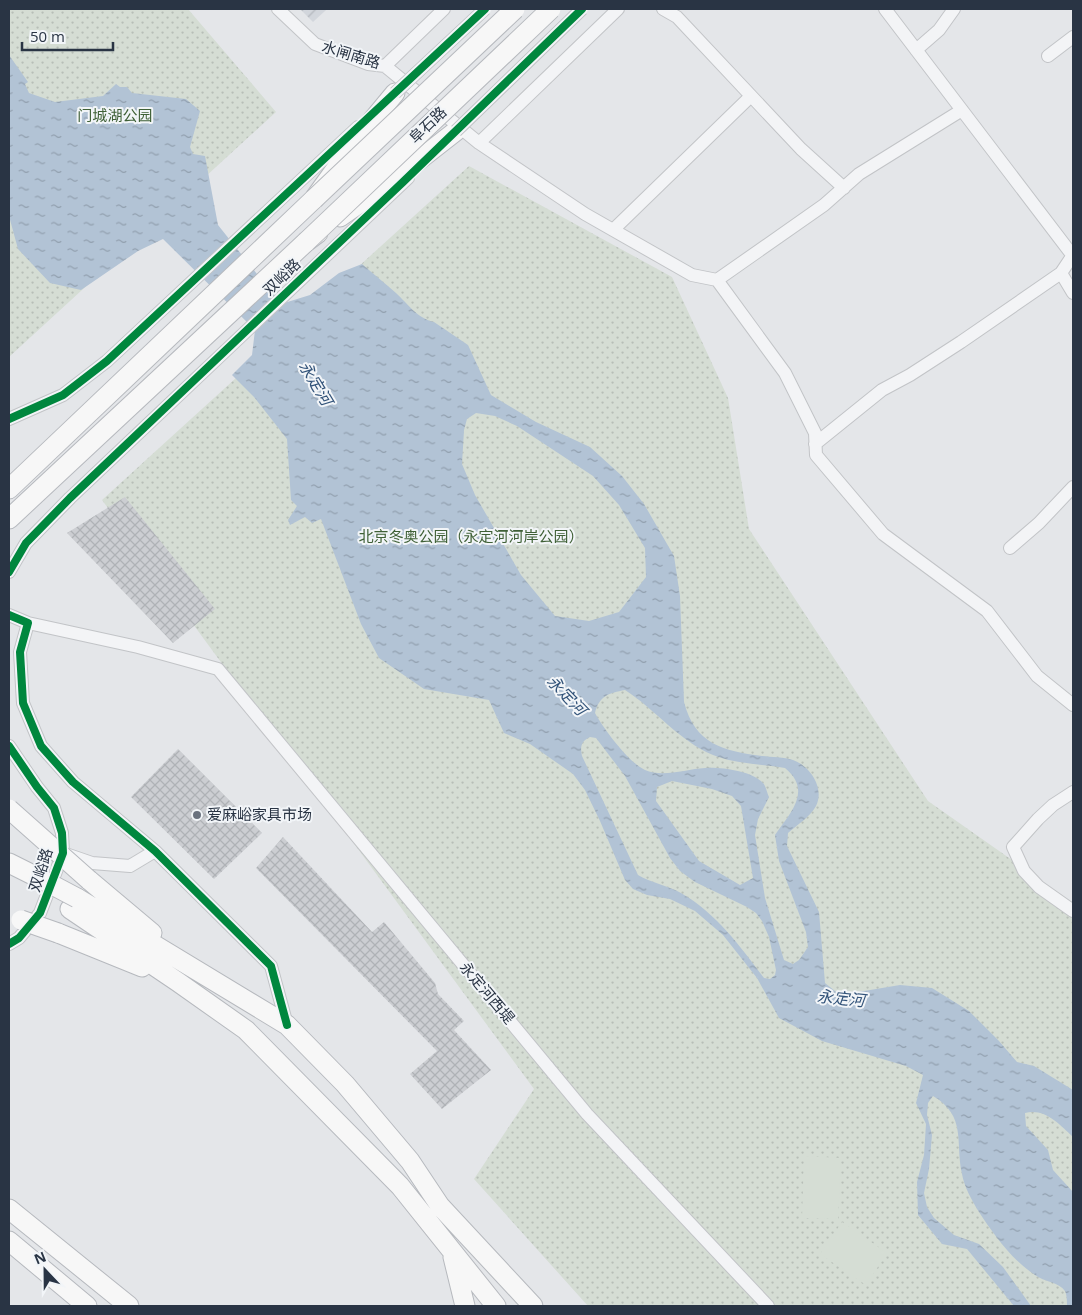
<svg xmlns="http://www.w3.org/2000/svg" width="1082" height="1315" font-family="'Open Sans','Noto Sans SC',sans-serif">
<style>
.industrial{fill:url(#industrial-furrows)}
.park{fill:url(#park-dots)}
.pitch{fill:#d5ddd4}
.water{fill:url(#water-ripples);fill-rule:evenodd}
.building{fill:url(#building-cross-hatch)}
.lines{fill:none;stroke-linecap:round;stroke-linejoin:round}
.minor-casing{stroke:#c2c4c7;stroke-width:14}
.highway-casing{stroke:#b6b9be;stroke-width:21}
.minor{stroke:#f3f4f6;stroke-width:12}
.highway{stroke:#f7f7f7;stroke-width:19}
.minor-bridge-casing{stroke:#c2c4c7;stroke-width:14;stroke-linecap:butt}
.highway-bridge-casing{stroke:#b6b9be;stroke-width:21;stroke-linecap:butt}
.minor-bridge{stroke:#f3f4f6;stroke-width:12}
.highway-bridge{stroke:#f7f7f7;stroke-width:19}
.cycleway-casing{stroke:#f2f5f8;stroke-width:11}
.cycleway{stroke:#00873e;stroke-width:8}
.poi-dot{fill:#6a727e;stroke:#f2f5f8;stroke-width:2}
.labels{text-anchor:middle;stroke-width:4;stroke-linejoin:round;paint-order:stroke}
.street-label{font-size:15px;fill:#293444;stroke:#f2f5f8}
.park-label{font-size:15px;fill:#3f6036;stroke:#f2f5f8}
.poi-label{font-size:15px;fill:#293444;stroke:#f2f5f8;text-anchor:start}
.water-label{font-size:16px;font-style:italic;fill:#325379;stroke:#f2f5f8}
</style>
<defs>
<pattern id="industrial-furrows" width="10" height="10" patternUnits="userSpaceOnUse" patternTransform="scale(1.25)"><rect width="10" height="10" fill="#d2d6dc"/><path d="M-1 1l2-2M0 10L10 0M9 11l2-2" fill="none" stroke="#b4b8be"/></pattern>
<pattern id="park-dots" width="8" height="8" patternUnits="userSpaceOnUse" patternTransform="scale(1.25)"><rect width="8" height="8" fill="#d5ddd4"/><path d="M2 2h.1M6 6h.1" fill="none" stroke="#b7beb7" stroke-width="1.8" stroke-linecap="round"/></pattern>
<pattern id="water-ripples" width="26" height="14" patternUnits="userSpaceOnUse" patternTransform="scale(1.25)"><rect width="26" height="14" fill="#b2c3d5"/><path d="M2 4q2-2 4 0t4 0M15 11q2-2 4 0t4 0" fill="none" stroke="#919fae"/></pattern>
<pattern id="building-cross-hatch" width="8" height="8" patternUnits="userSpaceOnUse" patternTransform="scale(1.25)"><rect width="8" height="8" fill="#ccced2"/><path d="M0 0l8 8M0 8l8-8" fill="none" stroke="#afb2b6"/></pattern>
</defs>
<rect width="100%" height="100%" fill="#e4e6e9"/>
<path class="industrial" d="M 300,9 L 327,9 L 313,22 Z"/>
<path class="park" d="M 9,9 L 188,9 L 276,112 L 9,357 Z
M 469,166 L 672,277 L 728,398 L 749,529 L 928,801 L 1073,903 L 1073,1306 L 588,1306 L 474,1179 L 534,1089 L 102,500 Z"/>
<path class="pitch" d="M 804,1156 L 841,1158 L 838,1219 L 802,1218 Z
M 842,1222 L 887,1253 L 866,1285 L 820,1254 Z"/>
<path class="water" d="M 9,55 L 28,82 L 25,84 L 29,93 L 55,102 L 103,96 L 116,84 L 120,87 L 127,87 L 132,93 L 186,99 L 200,111 L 190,147 L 193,154 L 205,156 L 218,225 L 281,304 L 310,295 L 339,273 L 362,264 C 373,274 385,283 396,293 C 407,303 418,319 434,322 L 468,345 L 491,395 L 536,422 L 590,447 L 622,476 L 644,504 L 674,556 L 680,596 L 684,702 C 695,744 723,751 762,756 C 772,757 784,757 793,760 C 810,766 825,788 816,806 C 810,817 797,825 788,833 L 787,846 L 819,912 L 825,983 L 840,995 L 900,985 L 932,988 L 969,1011 L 999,1041 L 1017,1062 L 1034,1066 L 1073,1090 L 1073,1137 C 1059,1124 1045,1108 1025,1113 L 1026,1126 L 1048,1150 L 1053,1170 L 1073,1192 L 1073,1306 L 1067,1306 C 1067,1302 1067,1295 1065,1291 C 1059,1282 1044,1282 1035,1275 C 1012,1260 994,1235 979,1212 C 972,1201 964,1186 962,1174 C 955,1142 967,1116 933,1096 L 928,1103 L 927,1115 L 932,1135 L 929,1169 L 924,1193 L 927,1207 L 934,1218 L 954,1235 L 979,1244 L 1003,1267 L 1031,1306 L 1014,1306 L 967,1249 L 942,1244 L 918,1215 L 917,1182 L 924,1155 L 926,1124 L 916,1103 L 923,1075 L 906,1066 L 822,1041 L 779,1018 L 757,978 L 723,935 L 695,911 L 670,899 L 647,895 L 633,889 L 625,880 L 600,821 L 585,790 L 573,774 L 530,744 L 504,733 L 489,700 L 424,689 L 379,658 L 361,624 L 321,519 L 312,523 L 305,517 L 290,525 L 288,520 L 297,506 L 291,500 L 287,439 L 254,397 L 232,375 L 252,355 L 255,330 L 163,239 L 138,251 L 81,290 L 50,283 L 18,249 L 9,216 ZM 476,413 L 495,416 L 517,426 L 593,476 L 619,505 L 645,548 L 646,577 L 619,612 L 589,621 L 555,616 L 521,575 L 475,495 L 462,464 L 464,430 L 467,419 ZM 625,690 C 655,709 679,741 713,755 C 735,764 762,764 785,768 C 813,791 790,813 775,835 L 779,861 L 806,932 L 808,947 L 799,960 L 793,964 L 784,960 L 765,898 L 755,835 L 758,819 L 769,797 C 767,793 766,786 763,783 C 752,771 721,767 705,768 C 686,769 663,778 645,770 C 629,763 603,728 595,713 C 599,696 609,693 625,690 ZM 590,737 L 596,738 L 625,776 L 670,858 L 680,871 L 695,882 L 747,907 L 756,913 L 762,921 L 769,937 L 776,970 L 775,975 L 770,979 L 764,978 C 740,946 716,913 681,893 C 667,885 651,883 638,875 L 582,756 C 580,747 581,741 590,737 ZM 672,781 L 712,789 L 732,796 L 741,806 L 753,878 L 740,885 L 699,861 L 656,801 L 657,787 Z"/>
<path class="building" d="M 125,497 L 215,609 L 173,643 L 67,533 Z
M 178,749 L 262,833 L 214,879 L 131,797 Z
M 283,837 L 372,932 L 384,922 L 435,983 L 438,994 L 464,1021 L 454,1030 L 491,1070 L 442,1109 L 410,1074 L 437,1051 L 256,868 Z"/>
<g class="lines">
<g class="minor-casing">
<path id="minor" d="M 278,9 L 315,44 L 368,64 L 385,66 L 444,9
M 663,9 L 677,17 L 801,149 L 844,188
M 885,9 L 1073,256
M 916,50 L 939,30 L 954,9
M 1048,56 L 1073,37
M 385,66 L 479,143 L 585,214 L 692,275 L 717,280 L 824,205 L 859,174 L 962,110
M 479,143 L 618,9
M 613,230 L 751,96
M 1061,273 L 1073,293
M 717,280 L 785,373 L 815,433 L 816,455 L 883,534 L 987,611 L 1037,676 L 1073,705
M 9,419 L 63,395 L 107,361 L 358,127
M 815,444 L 882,390 L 910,375 L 961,342 L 1061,273 L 1073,255
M 1010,548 L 1039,523 L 1073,487
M 9,572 L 26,543 L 70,498 L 408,178
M 9,615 L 28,623 L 138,647 L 218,669 L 587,1114 L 768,1306
M 28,623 L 20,652 L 23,703 L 41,746 L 73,782 L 155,851 L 271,966 L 287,1025
M 9,746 L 37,787 L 54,808 L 62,833 L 63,853 L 40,913 L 19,938 L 9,944
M 1073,792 L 1053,805 L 1038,819 L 1013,847 L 1024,871 L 1039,887 L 1073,911
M 63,853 L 92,863 L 130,866 L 155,851"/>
</g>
<g class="highway-casing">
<path id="highway" d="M 340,217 L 401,174 L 456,131
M 9,489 L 314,199 L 361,134 L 395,93
M 9,519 L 306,242 L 318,233
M 9,863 L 43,880
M 89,880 L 152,933
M 77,898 L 287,1025 L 345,1084 L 410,1161 L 440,1206 L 533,1306
M 70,909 L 178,982 L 246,1030 L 400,1186 L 496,1306
M 58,933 L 142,967
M 9,1209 L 129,1306
M 9,1241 L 87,1306
M 453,1257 L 465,1306"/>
</g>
<use href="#minor" class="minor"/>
<use href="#highway" class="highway"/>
<g class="minor-bridge-casing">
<path id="minor-bridge" d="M 395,93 L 485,9
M 456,131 L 582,9"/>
</g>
<g class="highway-bridge-casing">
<path id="highway-bridge" d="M 314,199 L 515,9
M 306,242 L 551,9
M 9,809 L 89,880
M 43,880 L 77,898
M 21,920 L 58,933"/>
</g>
<use href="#minor-bridge" class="minor-bridge"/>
<use href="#highway-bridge" class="highway-bridge"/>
<g class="cycleway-casing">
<path id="cycleway" d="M 9,419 L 63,395 L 107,361 L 485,9
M 9,572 L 26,543 L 70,498 L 403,182 L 582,9
M 9,615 L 28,623 L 20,652 L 23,703 L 41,746 L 73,782 L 155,851 L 271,966 L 287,1025
M 9,746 L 37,787 L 54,808 L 62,833 L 63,853 L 40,913 L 19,938 L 9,944"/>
</g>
<use href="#cycleway" class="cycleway"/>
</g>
<circle class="poi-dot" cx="197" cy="815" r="5"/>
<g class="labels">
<g class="street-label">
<text transform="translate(351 55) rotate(17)" y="5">水闸南路</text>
<text transform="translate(428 125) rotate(-44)" y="5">阜石路</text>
<text transform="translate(282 277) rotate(-44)" y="5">双峪路</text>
<text transform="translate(41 870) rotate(-72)" y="5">双峪路</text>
<text transform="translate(487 993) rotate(50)" y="5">永定河西堤</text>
</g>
<g class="park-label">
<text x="115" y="121">门城湖公园</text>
<text x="471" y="542">北京冬奥公园（永定河河岸公园）</text>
</g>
<g class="poi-label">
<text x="207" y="820">爱麻峪家具市场</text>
</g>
<g class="water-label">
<text transform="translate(316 383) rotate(59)" y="6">永定河</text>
<text transform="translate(567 695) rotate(46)" y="6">永定河</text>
<text transform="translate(841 998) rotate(6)" y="6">永定河</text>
</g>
</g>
<rect width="1082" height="1315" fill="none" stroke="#293444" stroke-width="20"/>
<g transform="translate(45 1270) rotate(338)" stroke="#f2f5f8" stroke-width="4" paint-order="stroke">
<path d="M0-4L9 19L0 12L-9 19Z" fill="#293444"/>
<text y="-8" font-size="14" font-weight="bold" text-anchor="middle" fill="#293444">N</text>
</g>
<path d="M22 42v8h91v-8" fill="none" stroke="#293444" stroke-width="2.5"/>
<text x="30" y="42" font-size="15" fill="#293444" stroke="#f2f5f8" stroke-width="4" paint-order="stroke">50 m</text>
</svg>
